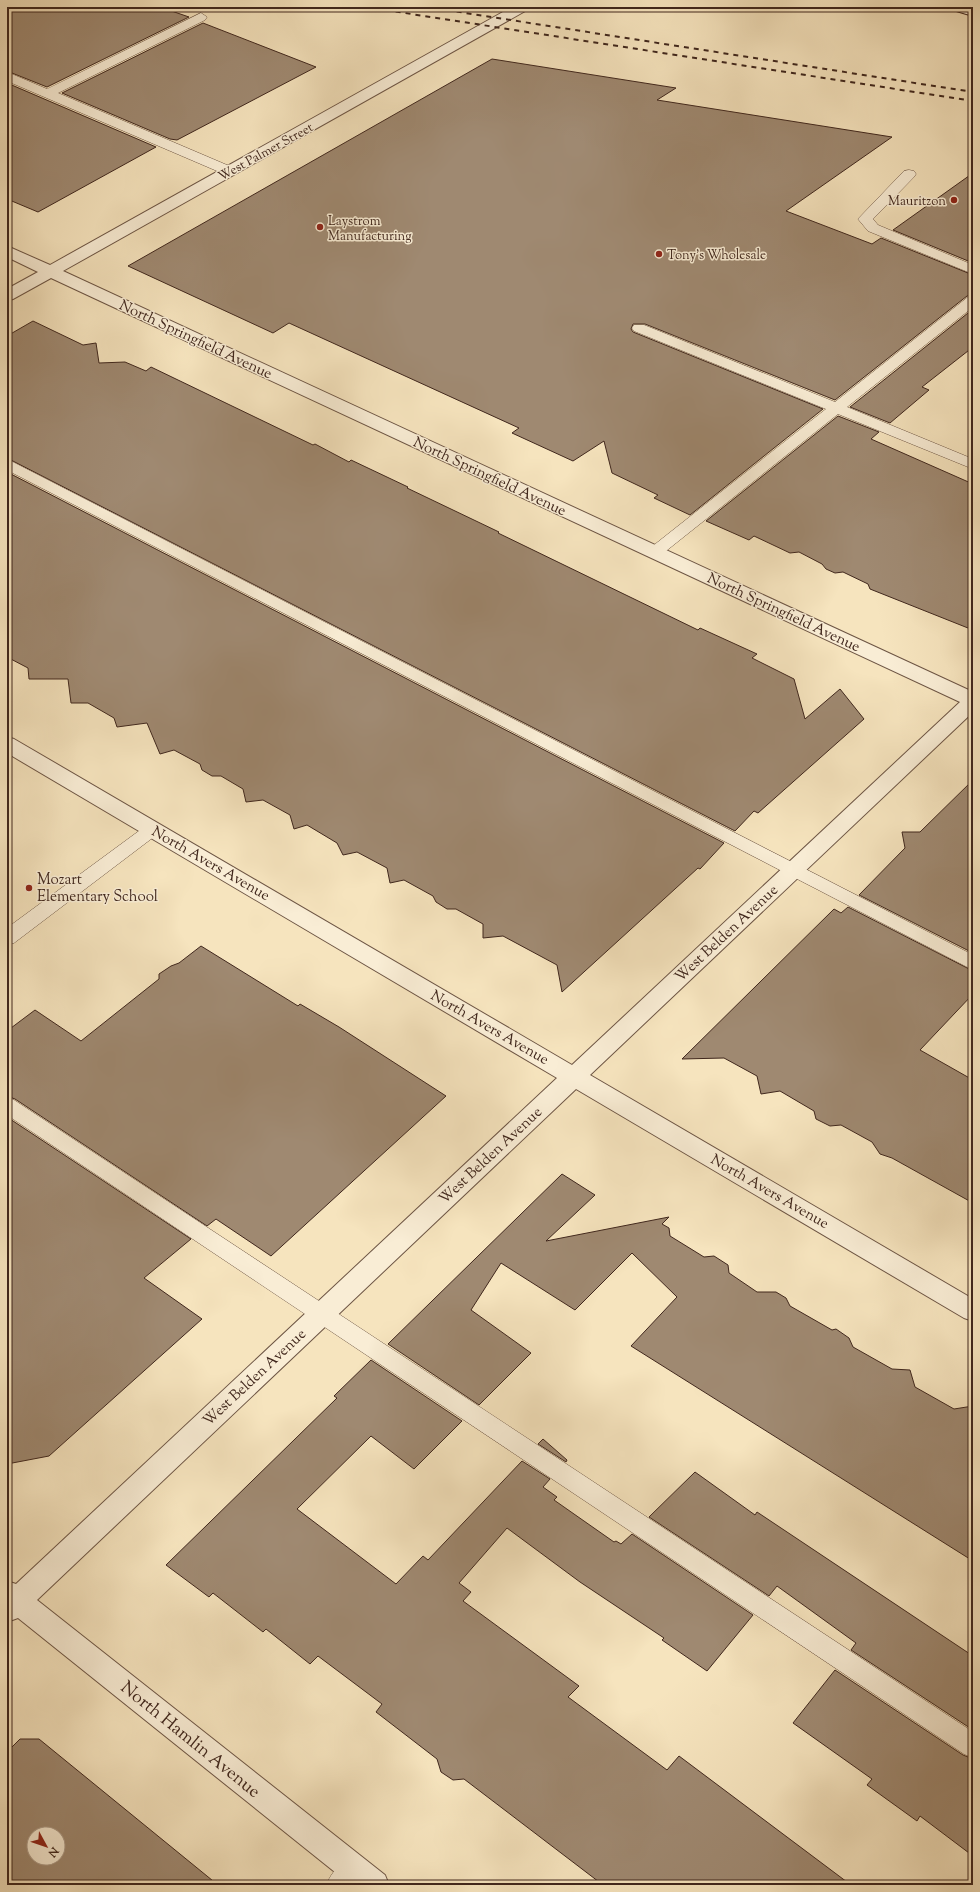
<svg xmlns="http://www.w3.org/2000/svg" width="980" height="1892" font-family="'Sorts Mill Goudy',serif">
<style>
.building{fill:#9f8971;stroke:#40271d;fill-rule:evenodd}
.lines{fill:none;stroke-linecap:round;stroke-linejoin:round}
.lane-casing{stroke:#6e5645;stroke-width:1}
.street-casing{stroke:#6e5645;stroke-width:2}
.secondary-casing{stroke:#40271d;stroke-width:2}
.lane{fill:#f9edd5;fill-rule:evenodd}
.street{fill:#f9edd5;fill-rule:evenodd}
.secondary{fill:#f9edd5;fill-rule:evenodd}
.rail{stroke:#40271d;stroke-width:2;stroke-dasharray:5 5;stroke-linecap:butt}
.poi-dot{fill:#8f2418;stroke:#f9edd5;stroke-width:1.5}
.labels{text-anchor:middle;stroke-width:3;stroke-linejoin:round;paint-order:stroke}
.far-street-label{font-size:13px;fill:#40271d;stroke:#f9edd5}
.far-poi-label{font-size:13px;fill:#40271d;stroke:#f9edd5;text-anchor:start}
.street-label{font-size:15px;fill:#40271d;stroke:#f9edd5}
.poi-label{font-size:15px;fill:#40271d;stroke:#f9edd5;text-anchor:start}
.near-street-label{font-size:18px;fill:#40271d;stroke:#f9edd5}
</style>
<rect width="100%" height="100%" fill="#f6e4be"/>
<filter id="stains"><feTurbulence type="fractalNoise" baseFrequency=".005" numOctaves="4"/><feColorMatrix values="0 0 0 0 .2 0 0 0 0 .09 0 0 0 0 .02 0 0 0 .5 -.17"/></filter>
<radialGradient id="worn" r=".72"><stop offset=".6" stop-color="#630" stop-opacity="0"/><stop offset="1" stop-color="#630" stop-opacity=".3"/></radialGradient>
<path class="building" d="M 7,7 L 160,7 L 189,17 L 47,87 L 7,71 Z
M 203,23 L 316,67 L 177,140 L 170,139 L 62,93 Z
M 492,59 L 676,88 L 657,100 L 892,137 L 786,211 L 872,244 L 881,238 L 973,275 L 973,295 L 967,296 L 835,400 L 645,324 L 633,324 L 631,329 L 633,332 L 823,409 L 690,515 L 654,498 L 658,495 L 612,473 L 604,441 L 573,461 L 512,433 L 519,428 L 289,323 L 273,333 L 128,266 Z
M 7,83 L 156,147 L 38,212 L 7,199 Z
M 973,173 L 973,263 L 893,230 Z
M 973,309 L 973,347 L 922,387 L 929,390 L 890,423 L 850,407 Z
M 33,321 L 83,345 L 96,343 L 99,363 L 125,362 L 146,371 L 151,367 L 313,445 L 315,444 L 349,462 L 351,460 L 408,487 L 407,488 L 499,532 L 498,533 L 698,630 L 700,628 L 757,654 L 752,658 L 794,679 L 805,719 L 840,689 L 864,719 L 758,813 L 754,811 L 735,831 L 7,458 L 7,336 Z
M 838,416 L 879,432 L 871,439 L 973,484 L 973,630 L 870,589 L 868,584 L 843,572 L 835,573 L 826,569 L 822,564 L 799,552 L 790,553 L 754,536 L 749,540 L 706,521 Z
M 7,472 L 724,843 L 700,869 L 698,868 L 562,992 L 557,965 L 503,936 L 483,938 L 483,924 L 456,909 L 447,909 L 436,902 L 433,896 L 404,880 L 390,883 L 387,868 L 357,852 L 343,855 L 337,843 L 307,825 L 294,829 L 290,815 L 263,800 L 246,802 L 243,789 L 221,776 L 212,776 L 202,770 L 200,764 L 174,750 L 160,754 L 147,723 L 117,727 L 114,718 L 88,703 L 71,703 L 68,679 L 29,679 L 28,668 L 7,657 Z
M 973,780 L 973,953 L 859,895 L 905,848 L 902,832 L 920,832 Z
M 848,907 L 973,971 L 973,994 L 920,1050 L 973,1080 L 973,1203 L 892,1158 L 880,1154 L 872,1142 L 841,1125 L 830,1126 L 816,1119 L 814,1111 L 780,1091 L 761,1094 L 757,1076 L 724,1058 L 682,1059 L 834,909 L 841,913 Z
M 201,946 L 298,1006 L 300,1004 L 339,1027 L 446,1096 L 271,1256 L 216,1219 L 207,1226 L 15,1099 L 7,1096 L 7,1031 L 35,1010 L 81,1041 L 159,979 L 159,974 L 171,966 L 179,963 Z
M 7,1117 L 191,1239 L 144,1278 L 202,1319 L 49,1456 L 7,1464 Z
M 562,1174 L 595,1195 L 546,1241 L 669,1217 L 662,1224 L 669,1228 L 670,1236 L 704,1257 L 714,1256 L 728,1265 L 729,1273 L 757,1292 L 776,1292 L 786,1298 L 790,1306 L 832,1330 L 836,1329 L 849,1338 L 853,1347 L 892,1369 L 910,1370 L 915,1387 L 954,1409 L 973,1406 L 973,1561 L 631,1346 L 677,1297 L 632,1253 L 575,1310 L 501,1263 L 471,1310 L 531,1353 L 479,1405 L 388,1344 Z
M 371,1360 L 462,1421 L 414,1469 L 371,1436 L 297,1509 L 396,1584 L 423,1556 L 428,1560 L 522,1461 L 550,1479 L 543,1487 L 557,1497 L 554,1500 L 614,1542 L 616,1541 L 621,1544 L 632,1534 L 753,1615 L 707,1671 L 662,1640 L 664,1638 L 580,1582 L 507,1528 L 459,1583 L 471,1592 L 463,1601 L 579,1686 L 568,1697 L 667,1770 L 679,1756 L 851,1885 L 603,1885 L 464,1779 L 453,1780 L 441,1772 L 437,1759 L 376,1712 L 382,1704 L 318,1656 L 310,1664 L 266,1629 L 263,1632 L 213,1593 L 209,1597 L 166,1565 L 337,1398 L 334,1396 Z
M 543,1439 L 567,1460 L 566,1462 L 538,1444 Z
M 695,1472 L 755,1515 L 757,1512 L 973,1656 L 973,1730 L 851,1650 L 856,1643 L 777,1586 L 769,1596 L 649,1517 Z
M 835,1670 L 963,1755 L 973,1759 L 973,1856 L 920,1816 L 917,1821 L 867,1785 L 872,1779 L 793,1723 Z
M 20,1739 L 39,1739 L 218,1885 L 7,1885 L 7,1752 ZM 34,1834 L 58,1834 L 58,1858 L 34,1858 Z"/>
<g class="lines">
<g class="lane-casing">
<path id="lane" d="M 201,13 L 207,17 L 205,20 L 58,93 L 234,168 L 236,171 L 234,174 L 224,174 L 7,81 L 7,72 L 47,89 Z
M 909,170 L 914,171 L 916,174 L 914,177 L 873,219 L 878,225 L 973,265 L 973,274 L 868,231 L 858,219 L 904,171 Z
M 973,296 L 973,307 L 847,407 L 973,459 L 973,469 L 838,414 L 661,555 L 655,557 L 649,555 L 647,552 L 649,549 L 826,409 L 634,331 L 632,328 L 634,325 L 644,325 L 835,402 L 968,297 Z
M 7,459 L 973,955 L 973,970 L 7,470 Z
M 153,823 L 159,825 L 162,829 L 159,833 L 14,943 L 7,945 L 7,928 L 147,825 Z
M 7,1097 L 14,1100 L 973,1732 L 973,1758 L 964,1754 L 7,1115 Z
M 353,1857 L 362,1860 L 366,1869 L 362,1878 L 356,1885 L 326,1885 C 332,1872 340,1862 353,1857 Z"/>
</g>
<g class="street-casing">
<path id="street" d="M 512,7 L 529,7 L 527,10 L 63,271 L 973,692 L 973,712 L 590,1075 L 973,1299 L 973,1321 L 964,1318 L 576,1089 L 37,1600 L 385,1875 L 389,1885 L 351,1885 L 18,1618 L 7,1622 L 7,1581 L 16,1584 L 557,1078 L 7,753 L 7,737 L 14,739 L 572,1065 L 960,702 L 51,278 L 13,299 L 7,301 L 7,289 L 38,272 L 7,257 L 7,246 L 50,265 Z"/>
</g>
<g class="secondary-casing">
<path id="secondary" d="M 951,7 L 973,7 L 973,16 L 953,10 Z"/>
</g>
<use href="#lane" class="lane"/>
<use href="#street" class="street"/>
<use href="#secondary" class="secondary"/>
<path class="rail" d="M 366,7 L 973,101
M 427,7 L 973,92"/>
</g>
<g class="poi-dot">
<circle cx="954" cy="200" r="4"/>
<circle cx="320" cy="227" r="4"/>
<circle cx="659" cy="254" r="4"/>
<circle cx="29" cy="888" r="4"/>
</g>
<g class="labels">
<g class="far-street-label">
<text transform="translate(265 151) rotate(-29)" y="5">West Palmer Street</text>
</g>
<g class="far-poi-label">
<text x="946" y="205" text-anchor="end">Mauritzon</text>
<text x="328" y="225">Laystrom<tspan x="328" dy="15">Manufacturing</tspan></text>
<text x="667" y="259">Tony's Wholesale</text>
</g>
<g class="street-label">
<text transform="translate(196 339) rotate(25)" y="5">North Springfield Avenue</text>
<text transform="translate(490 476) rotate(25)" y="5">North Springfield Avenue</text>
<text transform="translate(784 612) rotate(25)" y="5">North Springfield Avenue</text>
<text transform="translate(211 863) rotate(30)" y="5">North Avers Avenue</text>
<text transform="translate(726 933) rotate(-43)" y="5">West Belden Avenue</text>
<text transform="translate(490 1027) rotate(30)" y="5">North Avers Avenue</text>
<text transform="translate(490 1155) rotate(-43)" y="5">West Belden Avenue</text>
<text transform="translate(770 1191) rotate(30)" y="5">North Avers Avenue</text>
<text transform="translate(254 1377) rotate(-43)" y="5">West Belden Avenue</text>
</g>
<g class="poi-label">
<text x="37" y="884">Mozart<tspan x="37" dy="17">Elementary School</tspan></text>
</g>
<g class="near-street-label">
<text transform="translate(191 1739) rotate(39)" y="6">North Hamlin Avenue</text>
</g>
</g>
<rect width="980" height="1892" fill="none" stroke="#f6e4be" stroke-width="24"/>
<rect x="8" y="8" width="964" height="1876" fill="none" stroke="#40271d" stroke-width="2"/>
<rect x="12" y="12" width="956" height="1868" fill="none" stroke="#40271d"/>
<g transform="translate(46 1846) rotate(130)"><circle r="19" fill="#f9edd5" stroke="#af9e8b"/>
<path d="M0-3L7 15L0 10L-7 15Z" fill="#8f2418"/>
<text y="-6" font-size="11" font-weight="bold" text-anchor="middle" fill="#40271d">N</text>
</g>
<rect width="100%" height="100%" filter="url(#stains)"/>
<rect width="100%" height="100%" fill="url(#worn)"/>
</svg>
